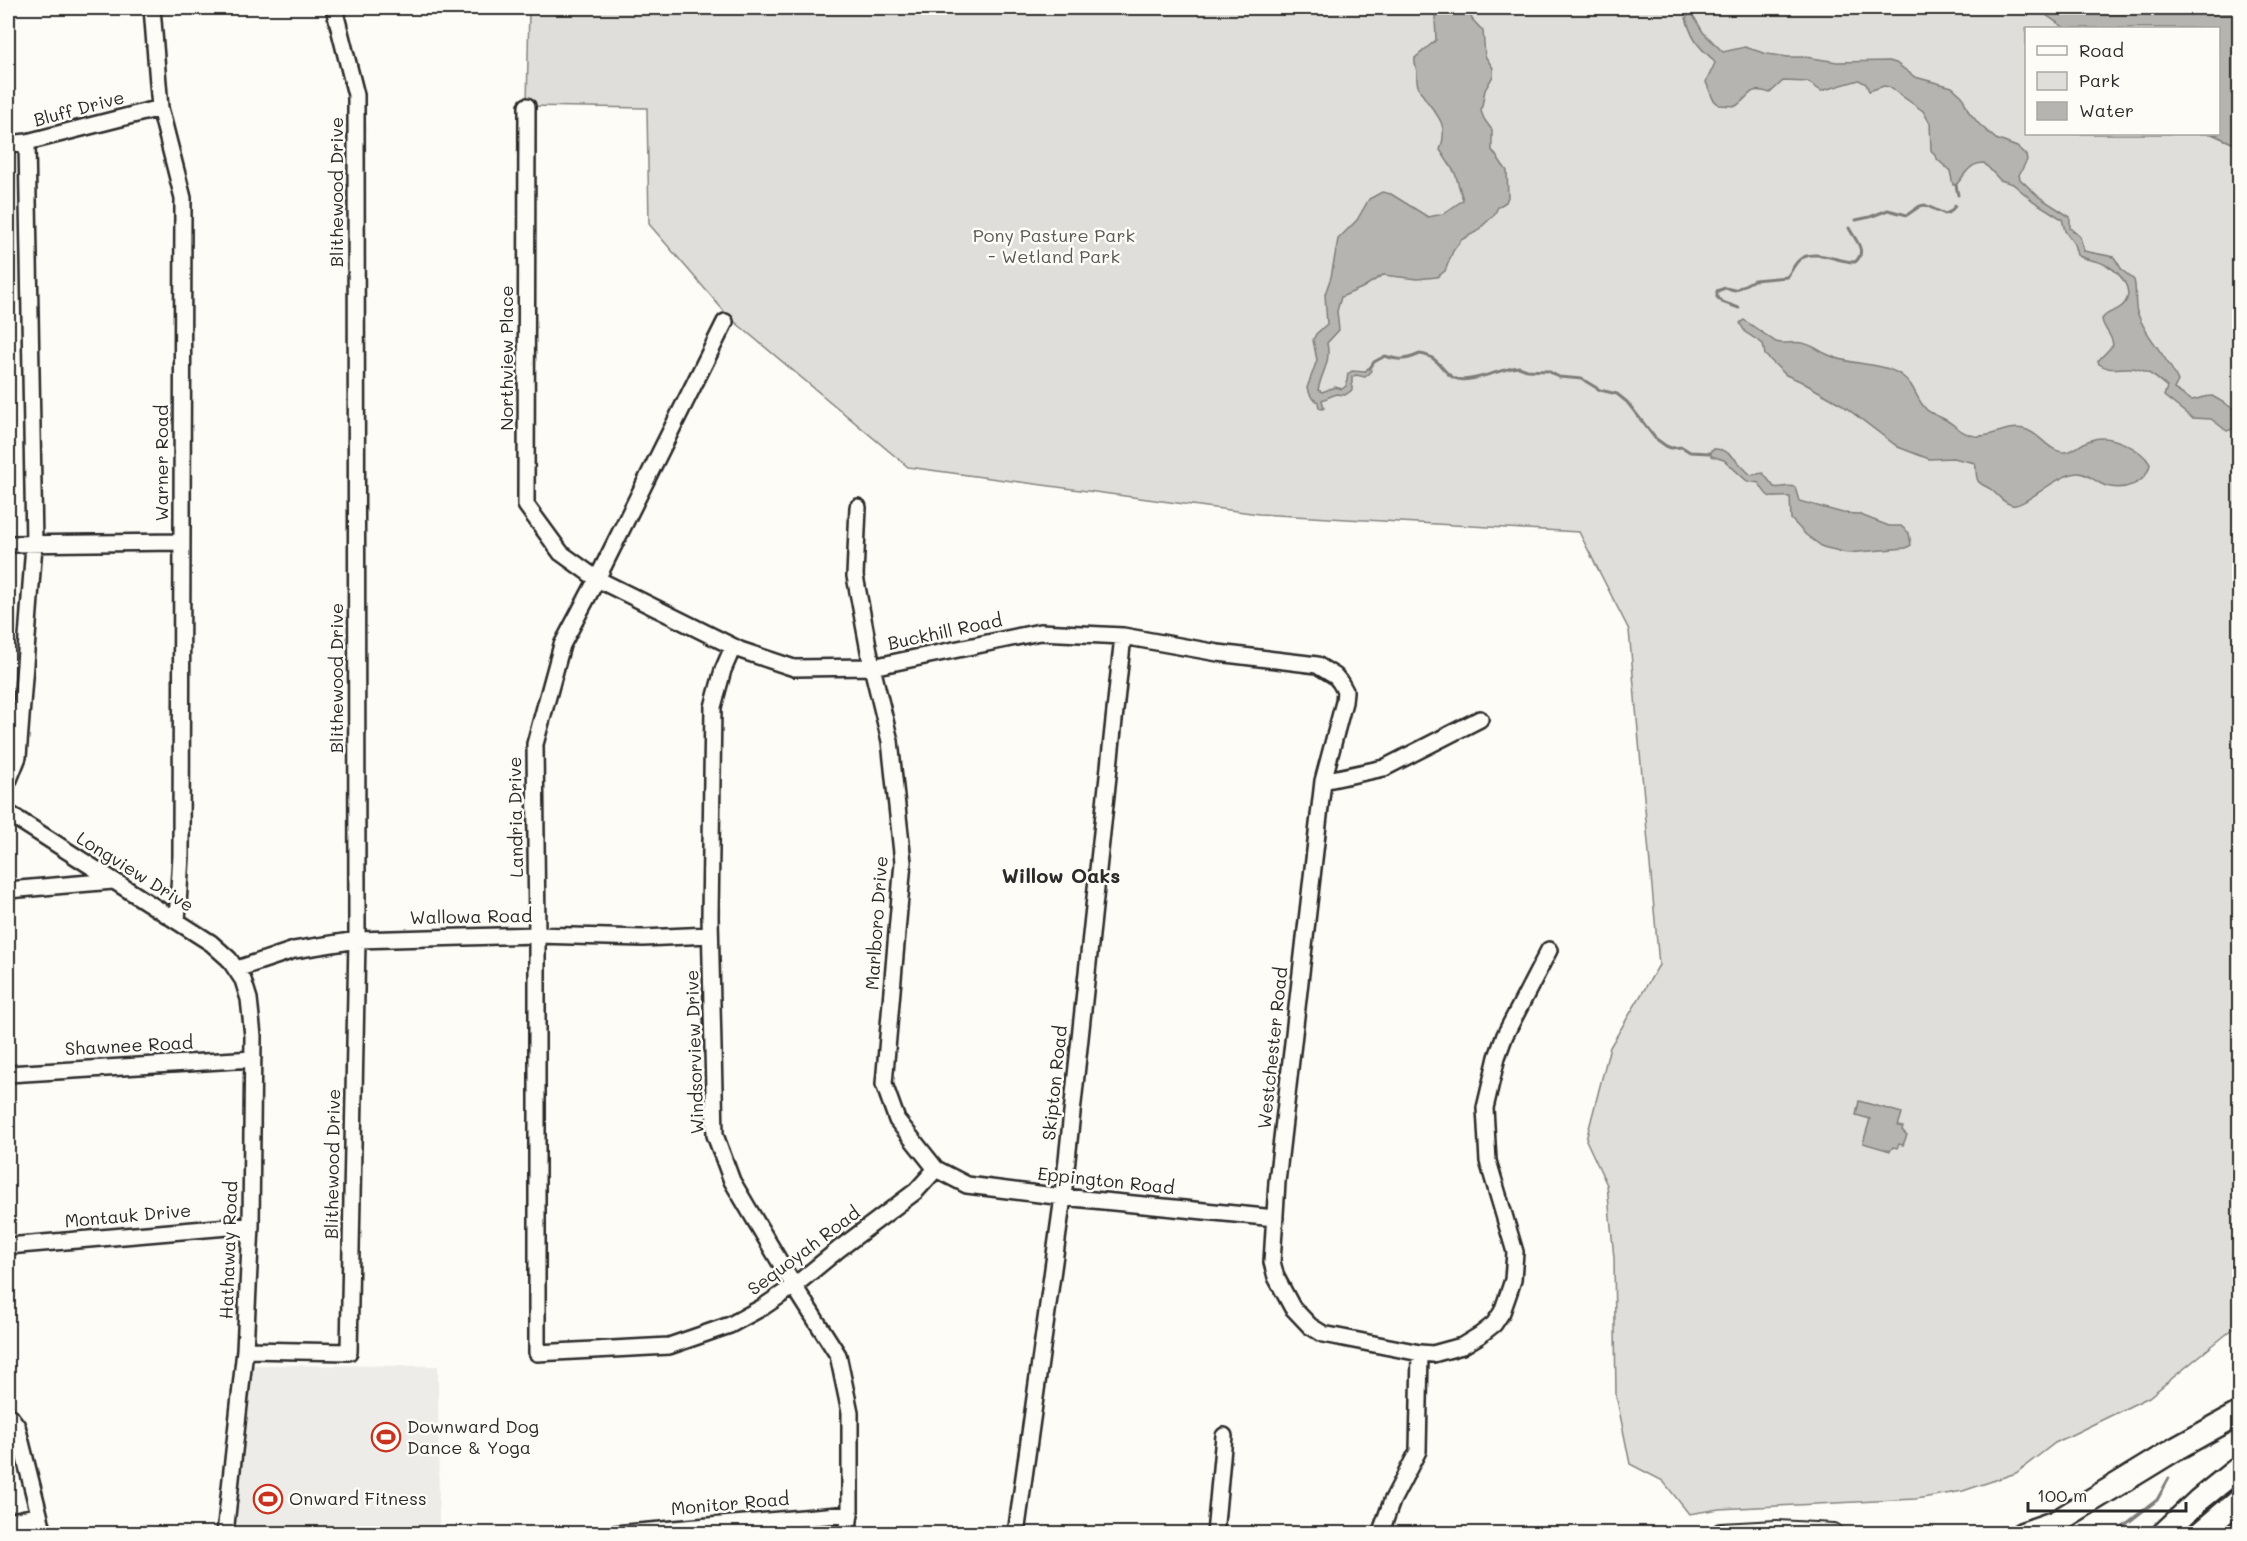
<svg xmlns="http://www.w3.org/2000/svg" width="2247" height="1541" font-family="Mali,sans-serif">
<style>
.built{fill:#edece8}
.green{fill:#dfdeda;stroke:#858482;stroke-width:1.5}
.water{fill:#b5b4b1;stroke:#7e7d7b;stroke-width:1.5}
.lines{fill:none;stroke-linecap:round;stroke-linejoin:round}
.stream{stroke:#7e7d7b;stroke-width:3}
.minor-casing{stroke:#2b2b2b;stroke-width:20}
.major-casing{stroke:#2b2b2b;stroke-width:24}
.highway-casing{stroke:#2b2b2b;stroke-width:27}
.minor{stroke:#fdfcf7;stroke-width:15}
.major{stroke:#fdfcf7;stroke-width:20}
.highway{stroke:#fdfcf7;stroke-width:22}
.labels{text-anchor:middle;stroke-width:5;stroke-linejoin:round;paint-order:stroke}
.street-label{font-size:18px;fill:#2b2b2b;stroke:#fdfcf7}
.park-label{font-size:18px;fill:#585857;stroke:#fdfcf7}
.poi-label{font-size:18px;fill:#2b2b2b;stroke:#fdfcf7;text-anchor:start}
.neighbourhood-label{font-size:20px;font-weight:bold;fill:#2b2b2b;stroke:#fdfcf7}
</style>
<rect width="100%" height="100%" fill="#fdfcf7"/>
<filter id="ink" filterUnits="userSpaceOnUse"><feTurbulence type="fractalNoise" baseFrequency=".0167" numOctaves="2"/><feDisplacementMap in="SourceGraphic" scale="12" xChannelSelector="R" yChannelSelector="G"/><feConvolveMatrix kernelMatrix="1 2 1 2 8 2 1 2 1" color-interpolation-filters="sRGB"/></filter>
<g filter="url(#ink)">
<path class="built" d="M 248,1365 L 438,1366 L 439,1533 L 233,1534 Z
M 142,1523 L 212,1532 L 211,1533 L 140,1533 Z"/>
<path class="green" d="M 529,8 L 2036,8 L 2065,28 L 2026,28 L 2026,134 L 2212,134 L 2239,146 L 2239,1324 L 2149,1397 L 2055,1443 L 2016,1473 L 1963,1491 L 1916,1499 L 1719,1509 L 1689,1514 L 1663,1481 L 1630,1464 L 1616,1395 L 1614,1258 L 1607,1185 L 1586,1140 L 1610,1047 L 1659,965 L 1629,630 L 1579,532 L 1259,514 L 908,467 L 729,317 L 649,224 L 647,108 L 527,106 Z"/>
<path class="water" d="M 1437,8 L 1468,8 L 1472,19 L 1483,31 L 1485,56 L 1493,68 L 1493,76 L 1485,90 L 1481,111 L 1484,119 L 1492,130 L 1492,150 L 1507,171 L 1508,197 L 1506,202 L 1498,207 L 1494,215 L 1476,232 L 1461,240 L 1453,251 L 1445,271 L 1437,277 L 1417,279 L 1383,275 L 1362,288 L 1341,297 L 1337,311 L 1339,330 L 1327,343 C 1331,364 1322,370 1318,390 L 1322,392 L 1335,387 L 1342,389 L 1346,386 L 1348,374 L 1352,371 L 1365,372 L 1368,368 L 1371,370 L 1369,374 L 1365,377 L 1356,375 L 1352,377 L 1352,390 L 1345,395 L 1336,394 L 1322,400 L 1324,408 L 1322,409 L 1319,408 L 1318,402 L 1312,398 L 1307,388 L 1317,360 L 1313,340 L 1316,334 L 1327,324 L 1325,294 L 1331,277 L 1338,239 L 1357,220 L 1369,199 L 1382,192 L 1391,194 L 1428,217 L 1443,214 L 1463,200 L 1455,173 L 1440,150 C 1452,117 1428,111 1418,86 C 1416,80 1417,77 1417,72 C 1416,66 1414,64 1415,58 L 1436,40 L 1435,17 Z
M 2036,8 L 2239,8 L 2239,146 L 2212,134 L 2218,134 L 2218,28 L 2065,28 Z
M 1691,12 L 1703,32 L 1723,52 L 1745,47 L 1767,54 L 1788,57 L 1806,57 L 1837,62 L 1889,61 L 1896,63 L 1915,77 L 1952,87 L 1962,96 L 1969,112 L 1979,124 L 1996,139 L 2017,147 L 2026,155 L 2027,160 L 2019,175 L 2020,179 L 2039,197 L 2070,217 L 2070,228 L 2080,237 L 2084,251 L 2114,257 L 2122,270 L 2134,280 C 2137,290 2134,302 2137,312 C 2146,338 2168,357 2178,381 L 2174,389 L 2191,400 C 2198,399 2205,396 2212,396 C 2215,397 2233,409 2239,412 L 2239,427 L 2227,431 L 2211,419 L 2192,418 L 2164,396 L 2167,387 C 2157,378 2146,369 2132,368 C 2119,367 2110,372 2099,364 L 2098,361 L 2113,345 C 2112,334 2103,329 2102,319 C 2108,310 2118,312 2124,304 C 2135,290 2120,273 2108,266 C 2099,260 2087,261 2077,255 L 2074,244 L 2065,231 L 2062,219 L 2033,201 L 2013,184 L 2000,180 L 1984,163 C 1969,163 1965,175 1956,185 L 1953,185 L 1950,171 L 1938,160 L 1931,150 L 1930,123 L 1923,111 L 1889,87 L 1884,86 L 1869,91 L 1866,84 L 1859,80 L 1821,91 L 1808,82 L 1783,81 L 1770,93 C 1747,86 1753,95 1736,106 L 1719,105 L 1713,99 L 1706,82 L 1715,63 C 1711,56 1706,54 1701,48 C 1693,40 1689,29 1686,18 Z
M 1744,320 L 1776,342 C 1784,345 1793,341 1802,343 C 1814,345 1820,352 1831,356 C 1852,366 1879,361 1901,375 C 1915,385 1915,397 1925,408 C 1930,414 1937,415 1944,419 C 1956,425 1961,434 1975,436 C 1992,438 2006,425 2024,429 C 2040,433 2047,450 2062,452 C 2074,453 2080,443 2091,440 C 2109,433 2141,448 2150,464 C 2147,484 2124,491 2106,486 C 2096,483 2087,472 2077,473 C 2055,475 2024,508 2012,505 C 2004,503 1999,497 1993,491 C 1989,487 1982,486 1978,481 C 1975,475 1977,469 1975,463 L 1953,458 L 1929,459 L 1898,447 L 1841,404 L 1800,381 L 1786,375 L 1765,355 L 1763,344 L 1745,332 L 1740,323 Z
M 1714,449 C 1731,449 1739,465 1751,475 L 1763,473 L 1774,487 C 1781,489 1787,484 1795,487 L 1799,501 L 1843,513 L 1858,514 L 1889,526 L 1901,526 L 1909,533 L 1911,545 L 1906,548 L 1847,553 L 1823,547 L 1806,535 L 1791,519 L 1790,497 C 1771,495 1771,504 1759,483 L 1747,481 L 1724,460 L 1711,456 L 1711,450 Z
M 1859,1101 L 1902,1113 L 1898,1126 L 1903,1127 L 1902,1130 L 1907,1135 L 1903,1145 L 1899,1144 L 1897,1148 L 1893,1147 L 1890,1151 L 1863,1143 L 1870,1119 L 1856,1115 Z"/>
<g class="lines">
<path class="stream" d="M 1683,8 L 1688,15
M 1956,185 L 1958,195
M 1856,220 L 1870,217 L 1888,210 L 1907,215 L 1920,206 L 1925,205 L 1945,214 L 1950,212 L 1955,206
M 1739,308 L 1722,302 L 1717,297 L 1717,291 L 1725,288 L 1735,290 L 1754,280 L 1787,277 C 1791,272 1794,265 1798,261 C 1812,247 1838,262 1855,262 C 1868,251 1855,240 1849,228
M 1370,368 L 1374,362 L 1385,356 C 1400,361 1406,360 1420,354 C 1441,357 1440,371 1454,378 C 1468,385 1502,368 1519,367 L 1527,370 L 1548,371 L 1559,377 L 1582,379 L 1600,390 L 1617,394 L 1627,402 L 1655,438 L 1666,446 L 1671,448 L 1682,447 L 1690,452 L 1710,453
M 2113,1534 L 2157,1500 L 2169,1478"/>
<g class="minor-casing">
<path id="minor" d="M 152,8 L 160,108 L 183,198 L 181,856 L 177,921
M 527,106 L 526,505 L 561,553 L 597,579 L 740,650 L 794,668 L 872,667 L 1040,632 L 1123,636 L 1218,653 L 1317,665 L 1335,676 L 1340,682 L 1345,691 L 1344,702 L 1323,781 L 1277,1182 L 1272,1262 L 1276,1277 L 1292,1307 L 1310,1326 L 1323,1334 L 1420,1353 L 1433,1354 L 1462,1346 L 1480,1335 L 1494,1324 L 1502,1312 L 1509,1292 L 1513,1280 L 1515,1252 L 1488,1161 L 1485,1108 L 1497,1057 L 1505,1035 L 1549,950
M 8,144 L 27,142 L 160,108
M 725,322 L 597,579 L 562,645 L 535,744 L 537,935 L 537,1353 L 669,1346 L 730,1325 L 763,1307 L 794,1286 L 839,1249 L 916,1191 L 936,1169
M 858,507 L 855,576 L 872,667 L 890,741 L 903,862 L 884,1084 L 897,1120 L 936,1169 L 967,1185 L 1063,1197 L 1275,1218
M 8,544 L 181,542
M 733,647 L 723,670 L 713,707 L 710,917 L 715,1135 L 732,1181 L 794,1286 L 838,1355 L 850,1412 L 850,1514 L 847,1534
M 1323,781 L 1384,768 L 1480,719
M 8,782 L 18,757 L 34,545 L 27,142
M 8,813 L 211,943 L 229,959 L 243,980 L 249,999 L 253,1036 L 251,1225 L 245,1350 L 225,1534
M 8,890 L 113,881
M 237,969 L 294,950 L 357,940 L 537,935 L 643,938 L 710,935
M 8,1074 L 253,1059
M 8,1246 L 251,1225
M 245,1350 L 349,1352 L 357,940 L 356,95 L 334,8
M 8,1414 L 17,1426 L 44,1534
M 8,1522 L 39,1515
M 614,1534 L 850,1514
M 1016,1534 L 1063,1197 L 1123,636
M 1215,1534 L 1224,1436
M 1380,1534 L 1392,1501 L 1418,1451 L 1420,1353"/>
</g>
<g class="major-casing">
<path id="major" d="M 1721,1534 L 1777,1531 L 1833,1534"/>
</g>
<g class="highway-casing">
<path id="highway" d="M 2022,1534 L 2056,1522 L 2177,1448 L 2240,1413
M 2163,1534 L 2199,1500 L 2240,1467
M 2199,1534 L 2240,1499"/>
</g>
<use href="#minor" class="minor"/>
<use href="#major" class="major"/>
<use href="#highway" class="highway"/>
</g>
</g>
<defs>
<g id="stadium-ring" transform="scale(1.5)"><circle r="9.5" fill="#fdfcf7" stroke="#c8321e" stroke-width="1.5"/><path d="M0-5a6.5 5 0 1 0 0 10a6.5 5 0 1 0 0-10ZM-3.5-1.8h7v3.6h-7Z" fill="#c8321e"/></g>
</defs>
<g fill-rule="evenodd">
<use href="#stadium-ring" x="386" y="1437"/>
<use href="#stadium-ring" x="268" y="1499"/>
</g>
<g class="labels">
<g class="street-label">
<text transform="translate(79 109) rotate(-15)" y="6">Bluff Drive</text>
<text transform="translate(337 192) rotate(-90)" y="6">Blithewood Drive</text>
<text transform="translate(507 358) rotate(-90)" y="6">Northview Place</text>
<text transform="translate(162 463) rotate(-90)" y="6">Warner Road</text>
<text transform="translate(945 632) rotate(-12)" y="6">Buckhill Road</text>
<text transform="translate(337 678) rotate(-90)" y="6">Blithewood Drive</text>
<text transform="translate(516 817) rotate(-91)" y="6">Landria Drive</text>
<text transform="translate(135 872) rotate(32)" y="6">Longview Drive</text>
<text transform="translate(471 917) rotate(-1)" y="6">Wallowa Road</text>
<text transform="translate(877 923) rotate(-86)" y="6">Marlboro Drive</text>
<text transform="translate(129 1046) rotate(-3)" y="6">Shawnee Road</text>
<text transform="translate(1273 1048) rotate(-84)" y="6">Westchester Road</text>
<text transform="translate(695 1052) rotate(-92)" y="6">Windsorview Drive</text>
<text transform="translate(1055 1083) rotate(-84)" y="6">Skipton Road</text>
<text transform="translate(333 1164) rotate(-89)" y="6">Blithewood Drive</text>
<text transform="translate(1106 1181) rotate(6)" y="6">Eppington Road</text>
<text transform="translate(128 1216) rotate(-5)" y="6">Montauk Drive</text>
<text transform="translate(229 1250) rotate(-88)" y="6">Hathaway Road</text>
<text transform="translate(804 1251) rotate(-37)" y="6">Sequoyah Road</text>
<text transform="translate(730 1504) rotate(-5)" y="6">Monitor Road</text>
</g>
<g class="park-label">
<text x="1054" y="242">Pony Pasture Park<tspan x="1054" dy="21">- Wetland Park</tspan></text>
</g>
<g class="poi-label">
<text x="407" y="1433">Downward Dog<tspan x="407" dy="21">Dance &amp; Yoga</tspan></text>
<text x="289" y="1505">Onward Fitness</text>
</g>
<g class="neighbourhood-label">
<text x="1061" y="883">Willow Oaks</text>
</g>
</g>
<rect width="2247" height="1541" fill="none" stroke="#fdfcf7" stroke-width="30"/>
<rect x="15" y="15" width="2217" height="1511" fill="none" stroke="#2b2b2b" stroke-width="2" filter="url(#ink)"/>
<rect x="2025" y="27" width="195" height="108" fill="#fdfcf7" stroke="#a9a8a5" stroke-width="1.5"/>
<rect x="2037" y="46" width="30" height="9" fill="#fdfcf7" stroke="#a9a8a5" stroke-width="1.5"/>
<text x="2079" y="57" font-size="18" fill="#2b2b2b">Road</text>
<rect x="2037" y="72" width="30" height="18" fill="#dfdeda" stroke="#a9a8a5" stroke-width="1.5"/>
<text x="2079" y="87" font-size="18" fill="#2b2b2b">Park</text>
<rect x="2037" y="102" width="30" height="18" fill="#b5b4b1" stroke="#a9a8a5" stroke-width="1.5"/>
<text x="2079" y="117" font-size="18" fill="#2b2b2b">Water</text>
<path d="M2028 1502v9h158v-9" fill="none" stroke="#2b2b2b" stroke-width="3"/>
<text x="2037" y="1502" font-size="18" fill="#2b2b2b" stroke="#fdfcf7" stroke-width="4.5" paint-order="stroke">100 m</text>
</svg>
